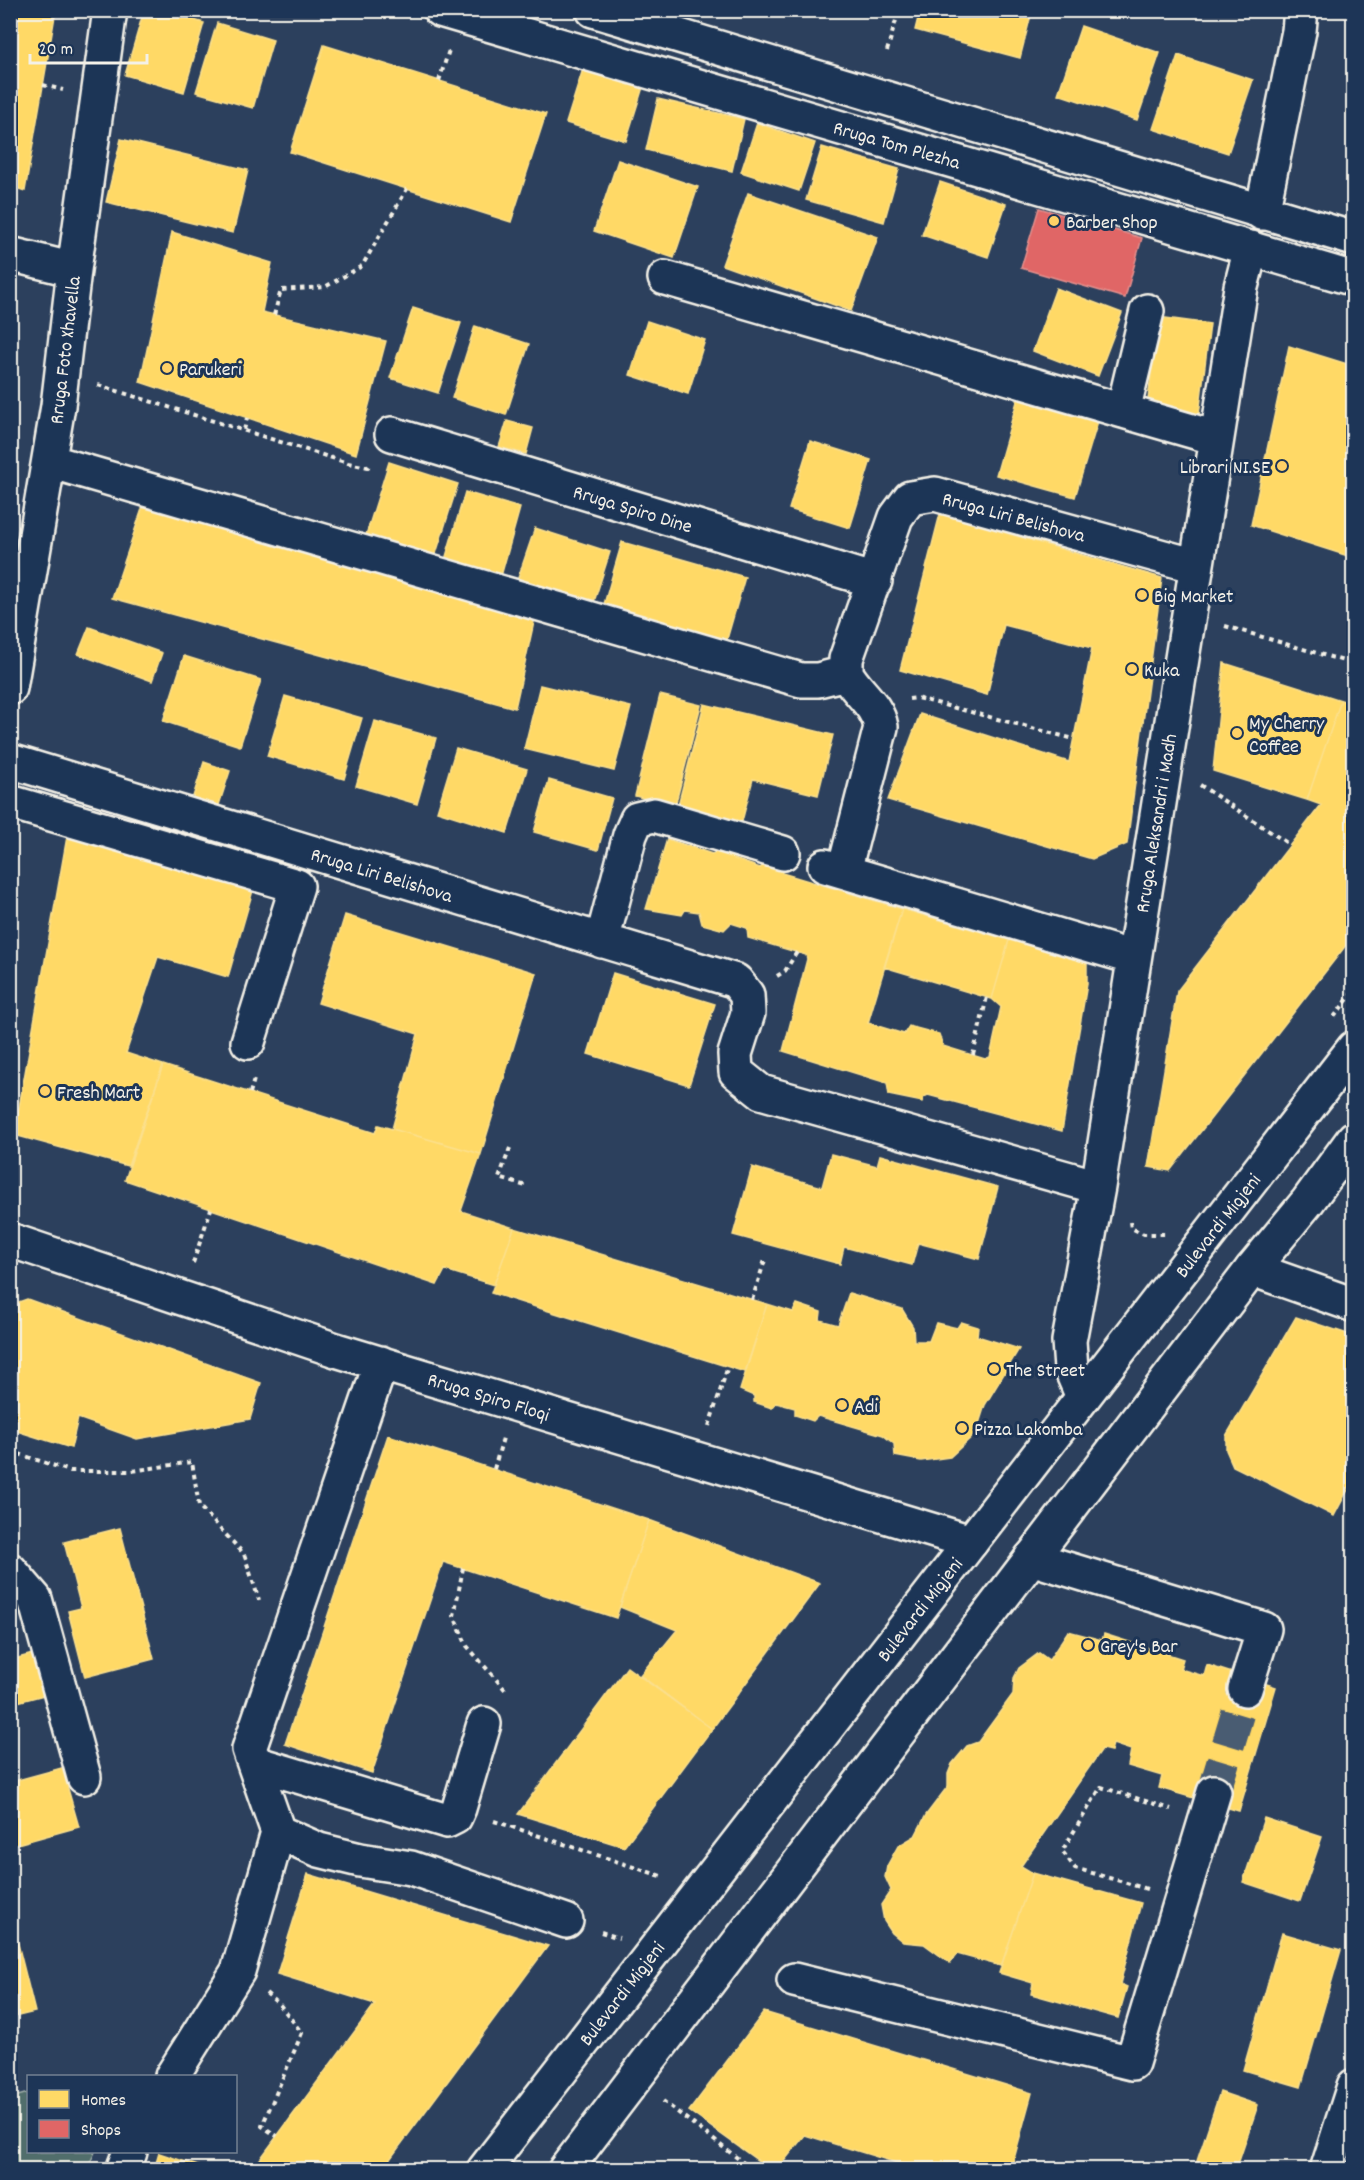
<svg xmlns="http://www.w3.org/2000/svg" width="1364" height="2180" font-family="Dekko,sans-serif">
<style>
.green{fill:#516e6c;stroke:#a2b0aa;stroke-width:1.5}
.homes{fill:#ffd966;stroke:#fce08d;stroke-width:1.5}
.shops{fill:#e06666;stroke:#e6908d;stroke-width:1.5}
.lines{fill:none;stroke-linecap:round;stroke-linejoin:round}
.minor-tunnel{stroke:#4a5b72;stroke-width:33;stroke-dasharray:33 16;stroke-linecap:butt}
.minor-casing{stroke:#f4f1e8;stroke-width:38}
.major-casing{stroke:#f4f1e8;stroke-width:38}
.path{stroke:#f4f1e8;stroke-width:4;stroke-dasharray:4.5 4.5;stroke-linecap:butt}
.minor{stroke:#1d3557;stroke-width:33}
.major{stroke:#1d3557;stroke-width:33}
.poi-dot{fill:#ffd166;stroke:#1d3557;stroke-width:2}
.labels{text-anchor:middle;stroke-width:6;stroke-linejoin:round;paint-order:stroke}
.street-label{font-size:20px;fill:#f4f1e8;stroke:#1d3557}
.poi-label{font-size:20px;fill:#f4f1e8;stroke:#1d3557;text-anchor:start}
</style>
<rect width="100%" height="100%" fill="#2c405d"/>
<filter id="ink" filterUnits="userSpaceOnUse"><feTurbulence type="fractalNoise" baseFrequency=".0167" numOctaves="2"/><feDisplacementMap in="SourceGraphic" scale="12" xChannelSelector="R" yChannelSelector="G"/><feConvolveMatrix kernelMatrix="1 2 1 2 8 2 1 2 1" color-interpolation-filters="sRGB"/></filter>
<g filter="url(#ink)">
<path class="green" d="M 28,2093 L 28,2152 L 95,2152 L 87,2169 L 11,2169 L 11,2098 Z"/>
<path class="homes" d="M 10,10 L 56,10 L 25,191 L 10,186 Z
M 144,10 L 161,10 L 204,23 L 184,92 L 125,75 Z
M 920,10 L 1031,10 L 1032,11 L 1020,58 L 915,30 Z
M 217,23 L 273,40 L 253,108 L 196,92 Z
M 1081,26 L 1160,53 L 1137,120 L 1058,94 Z
M 324,45 L 546,114 L 511,222 L 290,152 Z
M 1178,55 L 1253,80 L 1228,153 L 1153,129 Z
M 583,69 L 643,87 L 626,141 L 566,123 Z
M 1351,88 L 1354,88 L 1354,135 L 1350,134 L 1352,114 L 1347,112 Z
M 658,99 L 744,119 L 732,171 L 646,150 Z
M 757,123 L 815,143 L 799,191 L 741,172 Z
M 121,139 L 248,170 L 233,233 L 106,202 Z
M 822,147 L 899,169 L 884,222 L 806,200 Z
M 618,160 L 698,187 L 674,258 L 594,231 Z
M 940,182 L 1006,204 L 988,257 L 922,235 Z
M 748,193 L 878,237 L 851,311 L 722,265 Z
M 172,232 L 272,263 L 262,312 L 386,341 L 356,454 L 140,382 Z
M 1056,288 L 1122,313 L 1098,376 L 1033,351 Z
M 413,308 L 461,323 L 438,393 L 390,378 Z
M 1158,317 L 1210,324 L 1199,415 L 1147,408 Z
M 647,321 L 705,340 L 688,394 L 630,375 Z
M 475,326 L 529,344 L 506,415 L 452,398 Z
M 1289,346 L 1354,366 L 1354,558 L 1251,525 Z
M 1018,398 L 1098,421 L 1075,497 L 996,475 Z
M 507,421 L 533,428 L 526,454 L 499,447 Z
M 810,441 L 871,460 L 850,528 L 789,509 Z
M 389,462 L 458,484 L 434,560 L 365,538 Z
M 465,492 L 520,508 L 501,576 L 445,560 Z
M 145,500 L 536,613 L 515,708 L 112,598 Z
M 940,514 L 1162,578 L 1127,844 L 1092,859 L 888,800 L 920,714 L 1069,762 L 1092,648 L 1004,625 L 987,695 L 900,670 Z
M 535,528 L 610,552 L 593,605 L 517,581 Z
M 622,542 L 745,577 L 725,646 L 602,611 Z
M 89,627 L 162,653 L 152,681 L 78,654 Z
M 184,656 L 261,680 L 240,746 L 163,721 Z
M 1224,663 L 1341,700 L 1307,800 L 1213,771 Z
M 540,685 L 631,707 L 614,771 L 524,749 Z
M 660,695 L 701,705 L 675,806 L 635,796 Z
M 285,696 L 362,718 L 344,779 L 267,756 Z
M 1341,700 L 1354,704 L 1354,935 L 1170,1171 L 1148,1167 L 1177,991 L 1321,805 L 1307,800 Z
M 704,704 L 833,735 L 818,795 L 753,779 L 741,825 L 677,809 Z
M 375,721 L 436,738 L 417,804 L 356,786 Z
M 456,748 L 527,769 L 507,833 L 437,811 Z
M 204,762 L 230,771 L 217,811 L 191,803 Z
M 549,780 L 612,798 L 598,850 L 534,832 Z
M 68,831 L 254,887 L 228,977 L 158,957 L 126,1053 L 163,1065 L 128,1166 L 14,1135 Z
M 667,839 L 712,854 L 720,850 L 734,855 L 734,859 L 760,868 L 765,864 L 780,867 L 782,873 L 902,909 L 868,1023 L 904,1034 L 909,1026 L 939,1034 L 943,1046 L 985,1059 L 990,1057 L 1001,1007 L 992,999 L 1009,940 L 1087,963 L 1087,984 L 1062,1131 L 928,1095 L 924,1097 L 922,1102 L 889,1095 L 887,1083 L 783,1051 L 807,959 L 806,955 L 748,938 L 747,928 L 731,923 L 724,930 L 702,924 L 699,912 L 685,910 L 682,915 L 646,909 Z
M 902,909 L 1009,940 L 992,999 L 884,967 Z
M 345,915 L 536,973 L 481,1154 L 392,1129 L 418,1034 L 318,1003 Z
M 613,973 L 715,1004 L 689,1085 L 588,1054 Z
M 163,1065 L 375,1133 L 378,1125 L 481,1154 L 461,1211 L 514,1228 L 494,1285 L 445,1270 L 437,1285 L 125,1180 Z
M 831,1154 L 877,1166 L 880,1155 L 998,1187 L 979,1259 L 918,1243 L 912,1265 L 844,1247 L 840,1264 L 733,1235 L 752,1167 L 822,1187 Z
M 514,1228 L 767,1304 L 745,1372 L 491,1293 Z
M 849,1293 L 902,1309 L 913,1327 L 914,1341 L 929,1341 L 936,1323 L 957,1328 L 961,1322 L 978,1327 L 977,1336 L 1019,1349 L 985,1405 L 976,1433 L 950,1457 L 921,1461 L 895,1456 L 894,1444 L 883,1435 L 818,1416 L 813,1421 L 795,1415 L 795,1408 L 776,1403 L 772,1408 L 754,1402 L 754,1396 L 740,1390 L 767,1304 L 793,1312 L 797,1304 L 821,1312 L 820,1320 L 838,1325 Z
M 27,1299 L 261,1383 L 250,1419 L 137,1439 L 78,1418 L 71,1448 L 10,1429 L 10,1305 Z
M 1296,1317 L 1354,1336 L 1354,1478 L 1334,1516 L 1233,1466 L 1226,1450 L 1226,1436 Z
M 388,1435 L 649,1520 L 616,1618 L 443,1562 L 372,1773 L 285,1744 Z
M 649,1520 L 820,1583 L 712,1729 L 640,1675 L 677,1630 L 620,1607 Z
M 120,1528 L 154,1659 L 85,1677 L 68,1611 L 81,1608 L 64,1542 Z
M 1068,1631 L 1102,1640 L 1104,1634 L 1183,1659 L 1180,1669 L 1204,1676 L 1207,1665 L 1276,1687 L 1239,1811 L 1159,1788 L 1162,1776 L 1128,1766 L 1131,1750 L 1113,1744 L 1111,1751 L 1102,1749 L 1021,1866 L 1033,1873 L 1001,1966 L 957,1954 L 950,1963 L 924,1944 L 903,1942 L 892,1933 L 884,1921 L 881,1905 L 891,1890 L 885,1877 L 887,1866 L 898,1846 L 915,1836 L 926,1815 L 948,1786 L 948,1774 L 952,1764 L 967,1746 L 978,1742 L 1013,1694 L 1014,1678 L 1019,1668 L 1039,1653 L 1049,1660 Z
M 33,1654 L 44,1695 L 10,1704 L 10,1660 Z
M 627,1667 L 712,1729 L 624,1847 L 518,1814 Z
M 62,1768 L 79,1827 L 10,1846 L 10,1782 Z
M 1264,1818 L 1322,1837 L 1300,1901 L 1243,1882 Z
M 1033,1873 L 1141,1903 L 1120,1984 L 1127,1987 L 1118,2018 L 1031,1994 L 1033,1983 L 999,1973 Z
M 308,1874 L 548,1946 L 382,2170 L 252,2170 L 375,2004 L 277,1974 Z
M 1354,1883 L 1354,1914 L 1346,1912 Z
M 10,1912 L 35,2012 L 10,2018 Z
M 1282,1933 L 1341,1950 L 1301,2087 L 1243,2070 Z
M 764,2012 L 1032,2093 L 1011,2170 L 920,2170 L 805,2135 L 777,2170 L 771,2170 L 689,2111 Z
M 1220,2092 L 1258,2105 L 1236,2170 L 1194,2170 Z
M 159,2153 L 210,2170 L 154,2170 Z"/>
<path class="shops" d="M 1039,208 L 1142,238 L 1125,298 L 1021,268 Z"/>
<g class="lines">
<path class="minor-tunnel" d="M 1214,1792 L 1245,1689"/>
<g class="minor-casing">
<path id="minor" d="M 1262,213 L 1299,31 L 1301,10
M 10,254 L 74,270
M 665,278 L 1216,438
M 1123,411 L 1147,311
M 392,434 L 875,581
M 49,461 L 801,680 L 818,680 L 846,673
M 846,673 L 846,659 L 896,517 L 910,498 L 935,494 L 1196,566
M 10,688 L 58,406 L 74,270 L 110,10
M 10,761 L 736,981 L 747,995 L 748,1013 L 735,1054 L 736,1072 L 761,1092 L 1098,1187
M 10,802 L 297,886 L 248,1042
M 825,866 L 1134,958
M 844,871 L 881,727 C 877,704 857,693 846,673
M 602,941 L 630,835 L 637,819 L 654,815 L 783,853
M 10,1240 L 336,1350 L 971,1542
M 1252,1269 L 1354,1305
M 381,1363 L 249,1749 L 251,1755 L 258,1764 L 447,1821 L 455,1817 L 459,1808 L 484,1724
M 1083,1397 L 1071,1369 L 1069,1341 L 1098,1187 L 1241,287 L 1251,248
M 1031,1558 L 1264,1629 L 1245,1689
M 10,1570 L 35,1599 L 84,1777
M 251,1755 L 278,1832 L 319,1850 L 360,1860 L 411,1868 L 566,1921
M 794,1980 L 1132,2063 L 1214,1792
M 172,2076 L 238,1971 L 278,1832
M 123,2170 L 130,2152
M 1327,2170 L 1354,2086"/>
</g>
<g class="major-casing">
<path id="major" d="M 440,10 L 1354,279
M 593,10 L 1354,239
M 484,2170 L 1354,1048
M 565,2170 L 1252,1269 L 1308,1201 L 1354,1138"/>
</g>
<path class="path" d="M 887,51 L 899,10
M 439,81 L 449,50
M 43,85 L 63,90
M 274,315 L 281,290 L 325,287 L 362,266 L 407,189
M 98,385 L 348,463 L 368,467 L 370,463
M 244,430 L 247,418
M 1225,626 L 1354,664
M 909,699 L 917,698 L 1074,739
M 1200,785 L 1290,845
M 777,976 L 785,971 L 797,952
M 1334,1017 L 1354,991
M 973,1055 L 987,997
M 250,1093 L 255,1076
M 510,1148 L 499,1178 L 526,1186
M 1130,1222 L 1131,1228 L 1144,1234 L 1165,1234
M 193,1263 L 211,1209
M 752,1300 L 765,1260
M 709,1426 L 728,1366
M 10,1451 L 70,1471 L 132,1471 L 192,1462 L 199,1506 L 244,1554 L 259,1600
M 494,1469 L 503,1438
M 463,1568 L 454,1616 L 467,1646 L 508,1693
M 494,1821 L 664,1877
M 1147,1889 L 1075,1868 L 1062,1851 L 1101,1787 L 1171,1809
M 601,1932 L 619,1938
M 266,1993 L 280,2005 L 302,2033 L 262,2126 L 277,2136
M 663,2101 L 753,2170"/>
<use href="#minor" class="minor"/>
<use href="#major" class="major"/>
</g>
</g>
<g class="poi-dot">
<circle cx="1054" cy="221" r="6"/>
<circle cx="167" cy="368" r="6"/>
<circle cx="1282" cy="466" r="6"/>
<circle cx="1142" cy="595" r="6"/>
<circle cx="1132" cy="669" r="6"/>
<circle cx="1237" cy="733" r="6"/>
<circle cx="45" cy="1091" r="6"/>
<circle cx="994" cy="1369" r="6"/>
<circle cx="842" cy="1405" r="6"/>
<circle cx="962" cy="1428" r="6"/>
<circle cx="1088" cy="1645" r="6"/>
</g>
<g class="labels">
<g class="street-label">
<text transform="translate(897 144) rotate(16)" y="7">Rruga Tom Plezha</text>
<text transform="translate(64 350) rotate(-83)" y="7">Rruga Foto Xhavella</text>
<text transform="translate(633 508) rotate(17)" y="7">Rruga Spiro Dine</text>
<text transform="translate(1014 516) rotate(15)" y="7">Rruga Liri Belishova</text>
<text transform="translate(1155 823) rotate(-81)" y="7">Rruga Aleksandri i Madh</text>
<text transform="translate(382 874) rotate(17)" y="7">Rruga Liri Belishova</text>
<text transform="translate(1217 1225) rotate(-52)" y="7">Bulevardi Migjeni</text>
<text transform="translate(489 1396) rotate(17)" y="7">Rruga Spiro Floqi</text>
<text transform="translate(919 1609) rotate(-52)" y="7">Bulevardi Migjeni</text>
<text transform="translate(621 1993) rotate(-52)" y="7">Bulevardi Migjeni</text>
</g>
<g class="poi-label">
<text x="1066" y="228">Barber Shop</text>
<text x="179" y="375">Parukeri</text>
<text x="1270" y="473" text-anchor="end">Librari NI.SE</text>
<text x="1154" y="602">Big Market</text>
<text x="1144" y="676">Kuka</text>
<text x="1249" y="729">My Cherry<tspan x="1249" dy="23">Coffee</tspan></text>
<text x="57" y="1098">Fresh Mart</text>
<text x="1006" y="1376">The Street</text>
<text x="854" y="1412">Adi</text>
<text x="974" y="1435">Pizza Lakomba</text>
<text x="1100" y="1652">Grey's Bar</text>
</g>
</g>
<rect width="1364" height="2180" fill="none" stroke="#1d3557" stroke-width="36"/>
<rect x="18" y="18" width="1328" height="2144" fill="none" stroke="#f4f1e8" stroke-width="2" filter="url(#ink)"/>
<rect x="27" y="2075" width="210" height="78" fill="#1d3557" stroke="#738091" stroke-width="1.5"/>
<rect x="39" y="2090" width="30" height="18" fill="#ffd966" stroke="#738091" stroke-width="1.5"/>
<text x="81" y="2105" font-size="18" fill="#f4f1e8">Homes</text>
<rect x="39" y="2120" width="30" height="18" fill="#e06666" stroke="#738091" stroke-width="1.5"/>
<text x="81" y="2135" font-size="18" fill="#f4f1e8">Shops</text>
<path d="M30 54v9h117v-9" fill="none" stroke="#f4f1e8" stroke-width="3"/>
<text x="39" y="54" font-size="18" fill="#f4f1e8" stroke="#1d3557" stroke-width="4.5" paint-order="stroke">20 m</text>
</svg>
